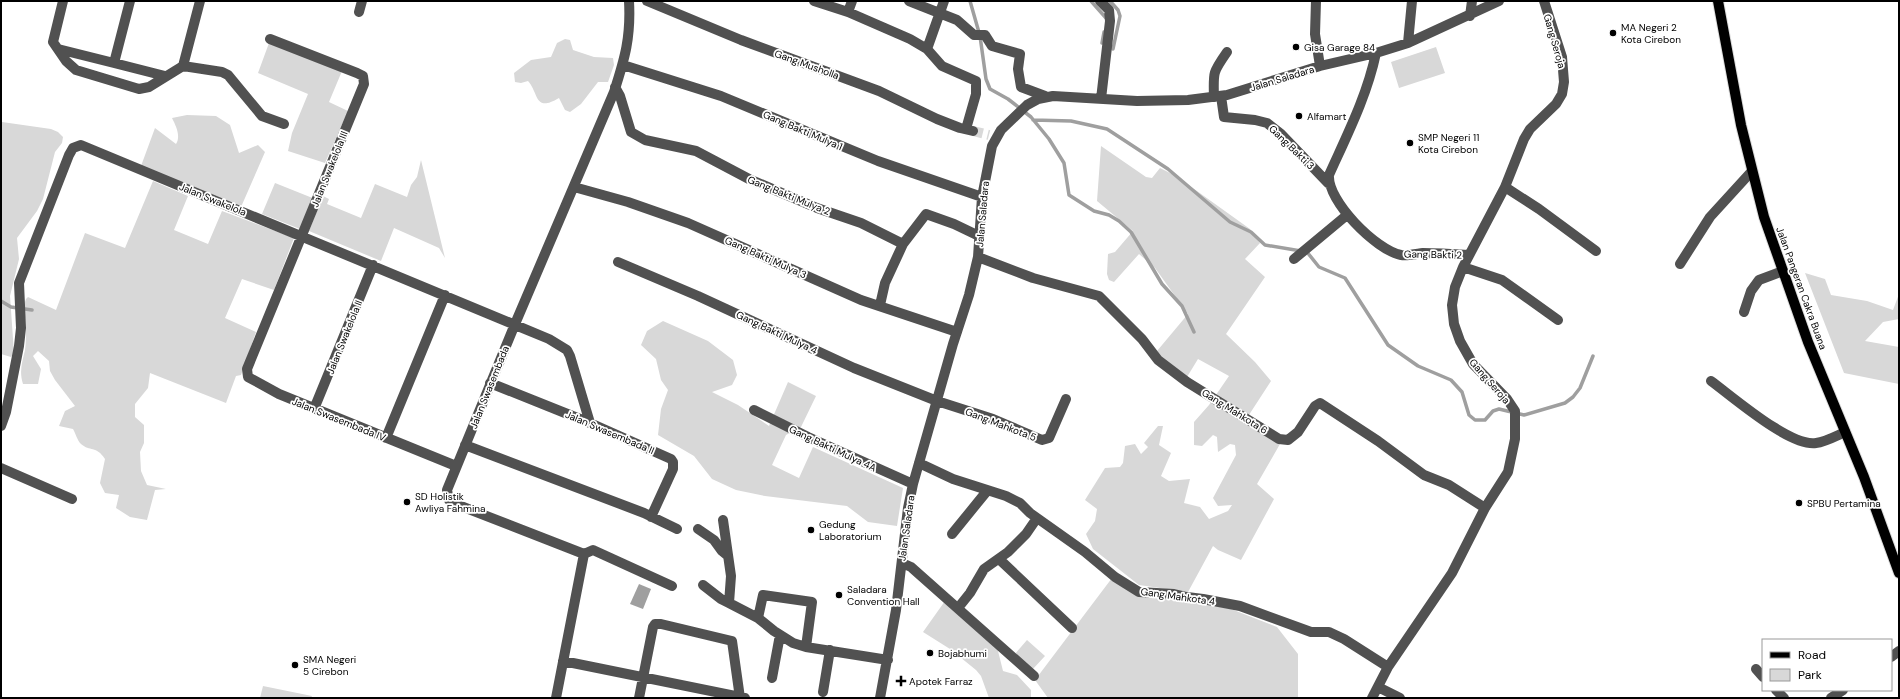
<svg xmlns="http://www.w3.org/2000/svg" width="1900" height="699" font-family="'DM Sans',sans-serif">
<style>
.green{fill:#d8d8d8}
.water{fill:#9f9f9f}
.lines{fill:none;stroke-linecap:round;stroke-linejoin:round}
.stream{stroke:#9f9f9f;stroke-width:3.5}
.minor-tunnel{stroke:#d9d9d9;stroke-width:10;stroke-dasharray:10 5;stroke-linecap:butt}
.major-casing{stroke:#dbdbdb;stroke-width:12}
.minor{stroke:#515151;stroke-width:10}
.major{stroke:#000;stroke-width:10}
.poi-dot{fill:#000;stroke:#fff;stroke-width:1.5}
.labels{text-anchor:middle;stroke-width:3.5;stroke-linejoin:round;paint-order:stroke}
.poi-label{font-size:10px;fill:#000;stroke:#fff;text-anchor:start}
.street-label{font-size:10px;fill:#000;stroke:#fff}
</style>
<rect width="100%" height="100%" fill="#fff"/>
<path class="green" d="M 565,39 L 570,40 L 573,50 L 594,57 L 613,58 L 614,65 L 608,82 L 598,82 L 581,104 L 570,112 L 565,110 L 559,98 C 534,113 539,93 528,81 L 521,83 L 515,82 L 514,73 L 531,60 L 551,57 L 557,43 Z
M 269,43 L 342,71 L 329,102 L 348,111 L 325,163 L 288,151 L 292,133 L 308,94 L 258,73 Z
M 1436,47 L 1445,73 L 1399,88 L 1391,62 Z
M 187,115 L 216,116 L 230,125 L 239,153 L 258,145 L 265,152 L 241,207 L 141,166 L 155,128 L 176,144 C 181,136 176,126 172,118 Z
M 2,122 L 51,129 L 58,132 L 63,137 L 62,143 L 55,152 L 43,199 L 37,211 L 17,238 L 19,259 L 10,296 L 14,353 L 11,357 L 1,354 Z
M 1101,146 L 1146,177 L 1152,178 L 1160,168 L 1176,176 L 1250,229 L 1260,243 L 1245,259 L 1265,277 L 1226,334 L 1255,362 L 1271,381 L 1245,421 L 1280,444 L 1257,484 L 1274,499 L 1241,560 L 1218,550 L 1213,546 L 1188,592 L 1139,585 L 1093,549 L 1086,534 L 1095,521 L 1097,509 L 1085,500 L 1105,468 L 1120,467 L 1123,463 L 1125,446 L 1135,444 L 1141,454 L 1148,447 L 1144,443 L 1158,426 L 1163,426 L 1159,445 L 1171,453 L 1161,476 L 1169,481 L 1190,479 L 1184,503 L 1200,507 L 1209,519 L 1228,511 L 1232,505 L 1218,506 L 1213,498 L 1236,455 L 1235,445 L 1230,444 L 1218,452 L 1217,437 L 1213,435 L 1202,446 L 1194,445 L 1194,422 L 1209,405 L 1229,376 L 1198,359 L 1187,377 L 1163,360 L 1157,351 L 1188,314 L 1155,268 L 1139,254 L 1114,282 L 1109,280 L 1107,274 L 1108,254 L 1115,252 L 1133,231 L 1097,201 Z
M 421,160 L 445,258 L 439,248 L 394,228 L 381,261 L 309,231 L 323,196 L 329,199 L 327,204 L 361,218 L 375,184 L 407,197 L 411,185 L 417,177 Z
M 153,181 L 188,196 L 174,230 L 208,244 L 222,211 L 294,238 L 274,290 L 242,279 L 225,318 L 256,332 L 241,375 L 236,376 L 226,403 L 150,373 L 148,388 L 135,404 L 135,417 L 144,425 L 144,443 L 140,452 L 141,471 L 147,485 L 166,489 L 155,490 L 147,520 L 130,517 L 116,508 L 119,495 L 105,493 L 100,483 L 105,459 C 96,445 90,452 81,444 C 77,440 76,434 73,429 L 59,426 L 65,411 L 75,406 L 55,380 L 50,371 L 49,361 L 38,351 L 33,356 L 41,369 L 38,384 L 23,384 C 19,371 22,363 25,350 C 26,343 26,335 26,327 C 26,317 22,309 26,299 L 28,297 L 56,310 L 85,233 L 125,248 Z
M 275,183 L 315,199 L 300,229 L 262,214 Z
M 1805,273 L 1825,279 L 1831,295 L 1867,301 L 1893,310 L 1899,294 L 1899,319 L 1883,322 L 1865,341 L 1899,347 L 1899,384 L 1844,373 Z
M 663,321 L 708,341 L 733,360 L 737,375 L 732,385 L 712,392 L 738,405 L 769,426 L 788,382 L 816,396 L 801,427 L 786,435 L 772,465 L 799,478 L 813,447 L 903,488 L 897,526 L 868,522 L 847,506 L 765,496 L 736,490 L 712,479 L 694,456 L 658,435 L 661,409 L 668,390 L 661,380 L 656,359 L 641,345 L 647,331 Z
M 1112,578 L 1135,595 L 1178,598 L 1231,609 L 1277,627 L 1298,654 L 1298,698 L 1048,698 L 1035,680 Z
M 945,601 L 997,647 L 1003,671 L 1017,675 L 1031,690 L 1031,698 L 989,698 L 981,676 L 976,670 L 950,649 L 923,632 Z
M 1027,640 L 1045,656 L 1032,670 L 1015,654 Z
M 263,686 L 312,696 L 311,698 L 260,698 Z"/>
<path class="water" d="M 639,584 L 651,589 L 643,609 L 630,604 Z"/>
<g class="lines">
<path class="stream" d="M 970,1 L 980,36 L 986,79 L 990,89 L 1008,99 L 1031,117 L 1049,139 L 1064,163 L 1069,195 L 1094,211 L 1109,215 L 1119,221 L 1131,232 L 1162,284 L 1182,306 L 1194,332
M 1091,1 L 1106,18
M 1110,1 L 1118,10 L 1120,16 L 1113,49
M 1102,43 L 1104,32
M 1033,120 L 1071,121 L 1107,129 L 1168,169 L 1230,222 L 1251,232 L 1265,245 L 1307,252 L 1319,267 L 1345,278 L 1388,345 L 1418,366 L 1451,380 L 1462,392 L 1469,415 L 1475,420 L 1485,420 L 1493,411 L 1499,409 L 1524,415 L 1565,403 L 1573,397 L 1580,388 L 1593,356
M 1,301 L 11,307 L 32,310"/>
<path class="minor-tunnel" d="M 973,131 L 989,135"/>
<g class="major-casing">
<path id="major" d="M 1718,1 L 1741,125 L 1764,217 L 1808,342 L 1864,477 L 1899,573"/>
</g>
<path class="minor" d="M 63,1 L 53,42 L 66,61 L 76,70 L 139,89 L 149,87 L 183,66 L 222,72 L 228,75 L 262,116 L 284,124
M 130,1 L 114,63 L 165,76
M 647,1 L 741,40 L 879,91 L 937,119 L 960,128 L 973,131
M 814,1 L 848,12 L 910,39 L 927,49 L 942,66 L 976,81 L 976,94 L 966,129
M 909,1 L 957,20 L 974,35 L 985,35 L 992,46 L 1020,54 L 1018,69 L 1021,87 L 1045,96
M 1100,1 L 1109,10 L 1110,21 L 1101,99
M 1316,1 L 1315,34 L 1320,66
M 359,12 L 362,1
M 848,12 L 852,1
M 1470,16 L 1472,1
M 270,39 L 357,73 L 363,76 L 364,84 L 247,369 L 248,377 L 279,394 L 456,466
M 1408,43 L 1412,1
M 58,49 L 114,63
M 927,49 L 944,1
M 1376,53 C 1367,96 1347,135 1329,175 C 1327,201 1376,250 1401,255 C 1408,256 1416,254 1423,253 C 1438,253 1454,254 1469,255
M 623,65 L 721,96 L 878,161 L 982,197
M 183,66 L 200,1
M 615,87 L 620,96 L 631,132 L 645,140 L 696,151 L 749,179 L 817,208 L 861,223 L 903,244 L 926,214 L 954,224 L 979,236
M 1221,96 L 1224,117 L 1255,120 L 1267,123 L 1281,134 L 1328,183
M 1214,97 C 1213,72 1213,72 1227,52
M 574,187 L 628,202 L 688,223 L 861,300 L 957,332
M 1505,187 L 1539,209 L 1596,251
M 978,257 L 1033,278 L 1099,296 L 1142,339 L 1158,360 L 1187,382 L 1279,439 L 1288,440 L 1298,432 L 1315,406 L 1320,403 L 1378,441 L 1424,475 L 1449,485 L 1485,508
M 1294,259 L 1347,215
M 618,262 L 698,296 L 854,368 L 937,401 L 993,419 L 1042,440 L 1049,438 L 1066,399
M 1680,264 L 1710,217 L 1752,171
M 1463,267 L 1502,280 L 1558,320
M 880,305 L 885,283 L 903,244
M 1744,312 L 1751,291 L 1759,280 L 1783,271
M 1711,381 C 1733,397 1790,447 1816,443 C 1825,442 1836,436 1845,432
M 490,383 L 590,423 L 671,459 L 673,462 L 673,469 L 651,517
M 314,409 L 373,265
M 754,410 L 808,437 L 913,484
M 1,426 L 6,412 L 19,346 L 21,328 L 19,283 L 69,155 L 73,148 L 81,145 L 549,339 L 567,350 L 570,356 L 590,423
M 386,438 L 445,295
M 465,445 L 644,513 L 677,529
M 919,463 L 953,479 L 1006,496 L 1020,503 L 1030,513 L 1085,552 L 1115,577 L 1139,592 L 1174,594 L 1187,597 L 1203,599 L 1240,606 L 1311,632 L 1329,632 L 1344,639 L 1388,667
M 1,468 L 72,499
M 723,520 L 731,576 L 729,603 L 758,618 L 774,631 L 793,643 L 806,647 L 888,660
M 698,529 L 714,540 L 722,551 L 728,556
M 952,534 L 987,491
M 584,554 L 593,550 L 672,586
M 999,559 L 1072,628
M 902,563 L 911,567 L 1034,676
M 703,585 L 721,599 L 729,603
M 958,608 L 970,593 L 984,569 L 1008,552 L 1026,534 L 1037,518
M 758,618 L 763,595 L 812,602 L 806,647
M 1891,657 L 1899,651
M 563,661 L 745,698
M 1756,669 L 1763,677
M 772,678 L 780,635
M 1378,687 L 1400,698
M 1776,690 L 1784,698
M 823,692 L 830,650
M 556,698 L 584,554 L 453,503 L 449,500 L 447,490 L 515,324 L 614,92 C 625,58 631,37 629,1
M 639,698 L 653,627 L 655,624 L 661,624 L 732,641 L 740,698
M 880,698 L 896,610 L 908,508 L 913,484 L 953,344 L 969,295 L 978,257 L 982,197 L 992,146 L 1001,130 L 1027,105 L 1038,99 L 1053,96 L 1137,101 L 1188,100 L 1227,95 L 1320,66 L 1376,53 L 1408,43 L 1499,1
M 1372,698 L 1388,667 L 1452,573 L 1485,508 L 1508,472 L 1515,439 L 1515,411 L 1507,399 L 1473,364 L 1460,341 L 1454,324 L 1452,305 L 1455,287 L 1463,267 L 1505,187 L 1524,139 L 1530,129 L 1556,104 L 1562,94 L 1564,82 L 1562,57 L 1544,1
M 1831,698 L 1843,690"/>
<use href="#major" class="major"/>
</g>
<g class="poi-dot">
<circle cx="1613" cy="33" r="4"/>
<circle cx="1296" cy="47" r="4"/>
<circle cx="1299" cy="116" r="4"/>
<circle cx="1410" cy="143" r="4"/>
<circle cx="407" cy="502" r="4"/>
<circle cx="1799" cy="503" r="4"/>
<circle cx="811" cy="530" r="4"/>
<circle cx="839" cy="595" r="4"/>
<circle cx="930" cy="653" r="4"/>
<circle cx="295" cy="665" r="4"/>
<path d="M899 675h4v4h4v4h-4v4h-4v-4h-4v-4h4z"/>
</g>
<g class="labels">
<g class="poi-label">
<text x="1621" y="31">MA Negeri 2<tspan x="1621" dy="12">Kota Cirebon</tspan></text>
<text x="1304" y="51">Gisa Garage 84</text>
<text x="1307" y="120">Alfamart</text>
<text x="1418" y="141">SMP Negeri 11<tspan x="1418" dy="12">Kota Cirebon</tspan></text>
<text x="415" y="500">SD Holistik<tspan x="415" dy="12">Awliya Fahmina</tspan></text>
<text x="1807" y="507">SPBU Pertamina</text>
<text x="819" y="528">Gedung<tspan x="819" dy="12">Laboratorium</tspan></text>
<text x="847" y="593">Saladara<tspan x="847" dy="12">Convention Hall</tspan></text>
<text x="938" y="657">Bojabhumi</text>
<text x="303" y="663">SMA Negeri<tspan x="303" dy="12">5 Cirebon</tspan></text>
<text x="909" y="685">Apotek Farraz</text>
</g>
<g class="street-label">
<text transform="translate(1555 41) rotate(74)" y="4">Gang Seroja</text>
<text transform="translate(807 64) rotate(20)" y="4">Gang Musholla</text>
<text transform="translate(1282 78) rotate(-17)" y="4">Jalan Saladara</text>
<text transform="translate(803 130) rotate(23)" y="4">Gang Bakti Mulya 1</text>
<text transform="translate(1292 147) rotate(44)" y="4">Gang Bakti 3</text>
<text transform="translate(329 169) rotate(-68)" y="4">Jalan Swakelola III</text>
<text transform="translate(789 195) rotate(22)" y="4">Gang Bakti Mulya 2</text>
<text transform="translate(213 199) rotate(22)" y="4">Jalan Swakelola</text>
<text transform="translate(982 214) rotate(-85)" y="4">Jalan Saladara</text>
<text transform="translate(1433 254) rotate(1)" y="4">Gang Bakti 2</text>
<text transform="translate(766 257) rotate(24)" y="4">Gang Bakti Mulya 3</text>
<text transform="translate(1802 288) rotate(70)" y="4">Jalan Pangeran Cakra Buana</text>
<text transform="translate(777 332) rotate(25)" y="4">Gang Bakti Mulya 4</text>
<text transform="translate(344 337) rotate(-68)" y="4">Jalan Swakelola II</text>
<text transform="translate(1490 381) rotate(49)" y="4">Gang Seroja</text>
<text transform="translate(489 387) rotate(-68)" y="4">Jalan Swasembada</text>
<text transform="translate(1235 411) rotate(32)" y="4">Gang Mahkota 6</text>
<text transform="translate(339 419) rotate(22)" y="4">Jalan Swasembada IV</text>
<text transform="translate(1001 424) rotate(21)" y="4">Gang Mahkota 5</text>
<text transform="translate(610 432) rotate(23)" y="4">Jalan Swasembada II</text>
<text transform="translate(833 448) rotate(25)" y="4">Gang Bakti Mulya 4A</text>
<text transform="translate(906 528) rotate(-82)" y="4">Jalan Saladara</text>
<text transform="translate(1178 596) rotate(8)" y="4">Gang Mahkota 4</text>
</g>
</g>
<rect width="1900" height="699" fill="none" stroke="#000000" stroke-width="4"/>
<rect x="1762" y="639" width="130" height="52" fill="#ffffff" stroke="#999999"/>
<rect x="1770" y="652" width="20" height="6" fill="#000000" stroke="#999999"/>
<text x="1798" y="659" font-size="12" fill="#000000">Road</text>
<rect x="1770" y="669" width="20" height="12" fill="#d8d8d8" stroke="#999999"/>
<text x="1798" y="679" font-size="12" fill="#000000">Park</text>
</svg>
